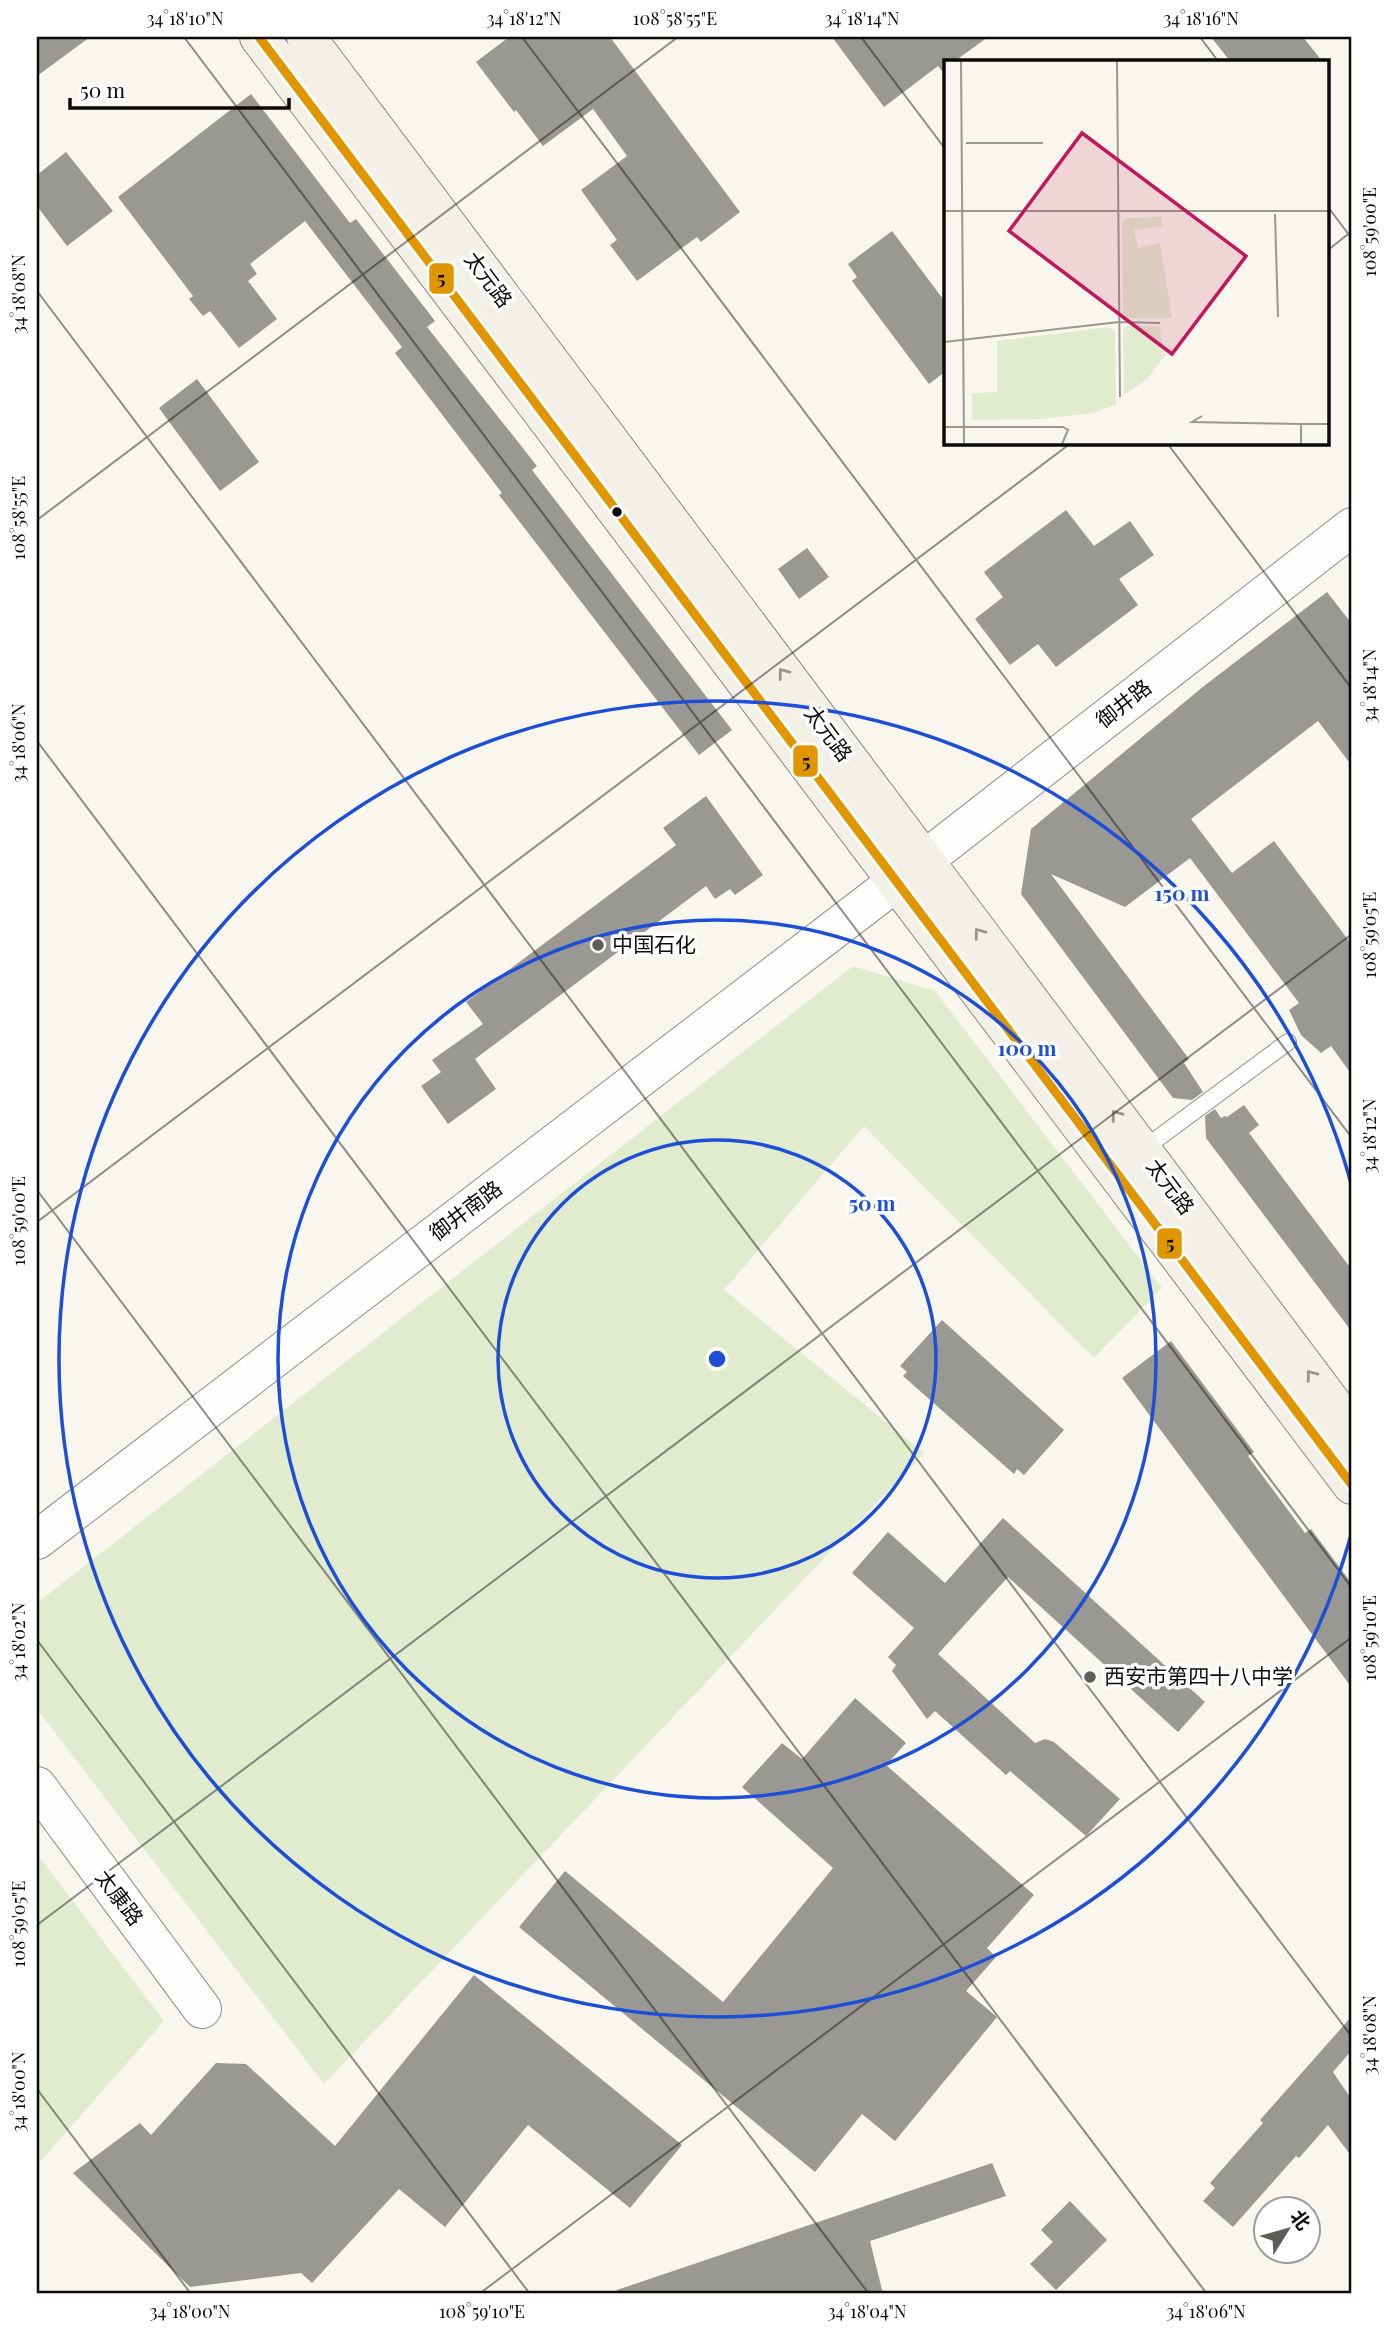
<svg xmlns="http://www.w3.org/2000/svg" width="1389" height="2331" font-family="'Playfair Display','Noto Sans SC',serif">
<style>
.green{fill:#e1eccf}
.building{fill:#9a9893}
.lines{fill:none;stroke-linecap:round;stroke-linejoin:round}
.service-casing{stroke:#91908c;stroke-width:18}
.tertiary-casing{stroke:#91908c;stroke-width:40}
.secondary-casing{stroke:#888783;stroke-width:40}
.service{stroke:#fefefc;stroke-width:16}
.tertiary{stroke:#fefefc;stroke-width:38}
.secondary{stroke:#f3f1e7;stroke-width:38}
.bus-1-casing{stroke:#fff;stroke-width:14}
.bus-1{stroke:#df9601;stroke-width:9}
.oneway{stroke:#96958f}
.ticks{fill:none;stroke:#0a0a0a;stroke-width:2;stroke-opacity:0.45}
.ring{fill:none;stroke:#1d4ed8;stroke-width:3.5}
.bus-dot{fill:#0a0a0a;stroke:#fff;stroke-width:2.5}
.poi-dot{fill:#5d5d59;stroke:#fff;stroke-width:2.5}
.labels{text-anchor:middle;stroke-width:7;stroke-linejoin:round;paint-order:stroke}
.street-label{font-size:21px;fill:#0a0a0a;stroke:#fff}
.poi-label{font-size:21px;fill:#0a0a0a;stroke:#fff;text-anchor:start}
.inset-road{fill:none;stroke:#999892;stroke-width:2}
.view{fill:#c2185b;fill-opacity:0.15;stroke:#c2185b;stroke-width:3.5}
.inset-edge{fill:none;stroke:#0a0a0a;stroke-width:3.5}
.centre{fill:#1d4ed8;stroke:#fff;stroke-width:3.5}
.ring-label{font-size:21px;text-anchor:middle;font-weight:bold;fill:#1d4ed8;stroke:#fff;stroke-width:7;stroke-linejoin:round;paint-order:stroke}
.line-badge{stroke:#fff;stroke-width:2.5}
.pale-badge-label{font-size:19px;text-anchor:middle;font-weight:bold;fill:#111}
.neatline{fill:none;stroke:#0a0a0a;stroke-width:2.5}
.ticks-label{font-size:18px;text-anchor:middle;fill:#0a0a0a}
</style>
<rect width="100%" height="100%" fill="#f8f6ed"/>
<path class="green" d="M 853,966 L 935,991 L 1162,1288 L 1094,1358 L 864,1126 L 724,1290 L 924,1453 L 324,2084 L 37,1709 L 37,1603 Z
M 37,1854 L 164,2021 L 37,2165 Z"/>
<path class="building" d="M 37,37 L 90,37 L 37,76 Z
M 509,37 L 610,37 L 740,212 L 701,242 L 697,237 L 637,281 L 610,245 L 617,240 L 581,190 L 627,156 L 593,109 L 543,146 L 516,110 L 514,112 L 476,62 Z
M 832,37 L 988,37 L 955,61 L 946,61 L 946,68 L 942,71 L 938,66 L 884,107 Z
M 1211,37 L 1303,37 L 1322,61 L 1230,61 Z
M 251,94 L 350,223 L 356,219 L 435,321 L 427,327 L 537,466 L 532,470 L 732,730 L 699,755 L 499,495 L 502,493 L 395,353 L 402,347 L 305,221 L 250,264 L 257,274 L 248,281 L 277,319 L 239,348 L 210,311 L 203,316 L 189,299 L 193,296 L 118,197 Z
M 66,152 L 113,211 L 67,246 L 37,206 L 37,175 Z
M 892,231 L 946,303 L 946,371 L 929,384 L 852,281 L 857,277 L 848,264 Z
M 197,379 L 259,462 L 220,491 L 159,408 Z
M 1066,510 L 1094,546 L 1130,521 L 1154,555 L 1119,579 L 1138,605 L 1056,667 L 1038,644 L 1010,665 L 975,619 L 1003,597 L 984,572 Z
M 807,548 L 829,577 L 799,599 L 778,569 Z
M 1327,592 L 1352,624 L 1352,766 L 1318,721 L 1191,819 L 1232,873 L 1274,841 L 1352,945 L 1352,1075 L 1331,1046 L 1321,1053 L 1301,1035 L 1289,1010 L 1299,1003 L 1190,858 L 1125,907 L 1051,874 L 1189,1059 L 1184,1063 L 1203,1092 L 1192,1100 L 1173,1098 L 1021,894 L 1031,829 L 1204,686 Z
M 706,796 L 763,875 L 735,895 L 730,889 L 715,899 L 706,886 L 475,1059 L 496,1089 L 448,1124 L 421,1086 L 441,1072 L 432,1060 L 483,1024 L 466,1002 L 676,845 L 663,828 Z
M 1244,1105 L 1259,1125 L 1249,1133 L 1352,1270 L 1352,1332 L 1206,1138 L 1205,1116 L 1215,1109 L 1221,1118 L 1225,1116 L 1227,1117 Z
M 942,1320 L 1064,1430 L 1024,1475 L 1017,1469 L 1014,1474 L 903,1376 L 907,1372 L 900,1366 Z
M 1171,1341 L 1254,1452 L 1248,1456 L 1305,1533 L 1311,1529 L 1352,1584 L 1352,1688 L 1122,1378 Z
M 1003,1518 L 1205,1702 L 1178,1732 L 1008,1577 L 938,1654 L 1035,1743 L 1045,1739 L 1054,1742 L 1120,1799 L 1086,1836 L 1010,1771 L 1006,1775 L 935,1711 L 927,1719 L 892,1671 L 896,1665 L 888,1657 L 914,1628 L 852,1573 L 888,1532 L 945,1583 Z
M 855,1698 L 906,1743 L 886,1765 L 1034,1895 L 987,1948 L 996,1957 L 966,1991 L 997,2017 L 895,2141 L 862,2114 L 815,2172 L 519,1927 L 565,1871 L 723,2002 L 833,1868 L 742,1787 L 782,1743 L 802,1759 Z
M 474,1975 L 682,2145 L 630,2208 L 528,2125 L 445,2227 L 399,2189 L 312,2283 L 301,2273 L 190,2287 L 73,2173 L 140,2123 L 151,2135 L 216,2063 L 246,2064 L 335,2146 Z
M 1352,2016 L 1352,2050 L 1333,2072 L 1352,2100 L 1352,2157 L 1328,2125 L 1299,2158 L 1296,2156 L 1233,2227 L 1203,2201 L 1215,2188 L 1210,2183 L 1263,2123 L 1260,2120 Z
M 992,2163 L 1006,2196 L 870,2241 L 883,2294 L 617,2294 L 617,2290 Z
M 1070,2201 L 1107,2240 L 1056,2290 L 1030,2264 L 1053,2242 L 1041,2230 Z"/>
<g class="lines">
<g class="service-casing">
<path id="service" d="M 1142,1150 L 1288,1042"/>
</g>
<g class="tertiary-casing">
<path id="tertiary" d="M 37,1540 L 896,882 L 1352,527
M 37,1786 L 202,2009"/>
</g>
<g class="secondary-casing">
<path id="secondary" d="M 259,37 L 1352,1485
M 306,37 L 1352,1430"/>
</g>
<use href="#service" class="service"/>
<use href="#tertiary" class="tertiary"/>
<use href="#secondary" class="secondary"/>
<g class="bus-1-casing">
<path id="bus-1" d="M 259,37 L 1352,1485"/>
</g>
<use href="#bus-1" class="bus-1"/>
</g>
<defs><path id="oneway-chevron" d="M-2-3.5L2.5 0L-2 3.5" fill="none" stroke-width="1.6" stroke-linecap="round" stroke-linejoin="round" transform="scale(1.75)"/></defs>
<g class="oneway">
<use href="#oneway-chevron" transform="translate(783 673) rotate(-127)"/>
<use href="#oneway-chevron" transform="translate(979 933) rotate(-127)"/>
<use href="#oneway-chevron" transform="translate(1116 1115) rotate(-127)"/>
<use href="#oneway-chevron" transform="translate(1311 1375) rotate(-127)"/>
</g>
<path class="ticks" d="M 184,37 L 1352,1588M 522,37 L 1352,1138M 861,37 L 946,150M 1200,37 L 1218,61M 1328,207 L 1352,239M 1328,250 L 1352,231M 37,291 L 1352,2037M 1167,443 L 1352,689M 37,520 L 678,37M 37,741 L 1207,2294M 37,1190 L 869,2294M 37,1222 L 1071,443M 37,1640 L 530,2294M 37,1925 L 1352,934M 37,2089 L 191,2294M 479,2294 L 1352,1637"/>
<g class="ring">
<circle cx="717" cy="1359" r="219"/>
<circle cx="717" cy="1359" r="439"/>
<path d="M1351 1535A658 658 0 1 1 1351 1183"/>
</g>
<circle class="bus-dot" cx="617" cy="512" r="6"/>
<g class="poi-dot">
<circle cx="598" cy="945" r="7"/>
<circle cx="1090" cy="1677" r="7"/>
</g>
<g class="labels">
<g class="street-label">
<text transform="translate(488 280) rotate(53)" y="7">太元路</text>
<text transform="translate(1124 704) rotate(-38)" y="7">御井路</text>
<text transform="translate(828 734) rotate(53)" y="7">太元路</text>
<text transform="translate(1170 1187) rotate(53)" y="7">太元路</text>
<text transform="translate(466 1211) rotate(-37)" y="7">御井南路</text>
<text transform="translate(119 1898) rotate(53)" y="7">太康路</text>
</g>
<g class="poi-label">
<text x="612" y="952">中国石化</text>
<text x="1104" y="1684">西安市第四十八中学</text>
</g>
</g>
<g transform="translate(944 60)">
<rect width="385" height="385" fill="#f8f6ed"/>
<path d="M 217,157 L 218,166 L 190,170 L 194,188 L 216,183 L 228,258 L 183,258 L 179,254 L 178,162 L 184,158 ZM 183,266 L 215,266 L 221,295 L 204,318 L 180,335 L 179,270 ZM 166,267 L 171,271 L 172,345 L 149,353 L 97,359 L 28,360 L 28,333 L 53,332 L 53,281 Z" fill="#e1eccf"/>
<path class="inset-road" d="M 17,1 L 20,384M 173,1 L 176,337M 22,83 L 99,83M 0,151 L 385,151M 331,154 L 334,257M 0,282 L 175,262 L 216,263M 258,356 L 248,362 L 357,364M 0,367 L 119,367 L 124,370 L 118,384M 357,384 L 357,364 L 385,364"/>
<path class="view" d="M 138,73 L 302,196 L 228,294 L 65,171 Z"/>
<rect width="385" height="385" class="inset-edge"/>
</g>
<circle cx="717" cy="1359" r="10" class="centre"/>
<g class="ring-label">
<text x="1182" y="901">150 m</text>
<text x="1027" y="1056">100 m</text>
<text x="872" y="1211">50 m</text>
</g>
<g class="line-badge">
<rect x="428" y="262" width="27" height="33" rx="7" fill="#df9601"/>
<rect x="792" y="744" width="27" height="34" rx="7" fill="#df9601"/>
<rect x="1156" y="1227" width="27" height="33" rx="7" fill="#df9601"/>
</g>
<g class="pale-badge-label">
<text x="441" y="285">5</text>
<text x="806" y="768">5</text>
<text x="1170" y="1250">5</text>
</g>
<rect width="1389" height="2331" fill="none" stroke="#ffffff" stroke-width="77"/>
<g transform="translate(1287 2230) rotate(53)"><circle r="33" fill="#ffffff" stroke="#9d9d9d" stroke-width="2"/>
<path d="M0-5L12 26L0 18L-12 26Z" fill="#5d5d59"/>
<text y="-10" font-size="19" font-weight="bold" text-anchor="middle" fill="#0a0a0a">北</text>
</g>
<path d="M70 98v10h219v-10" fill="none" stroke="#0a0a0a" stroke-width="3.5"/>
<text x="80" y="98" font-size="21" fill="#0a0a0a" stroke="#ffffff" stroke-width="5" paint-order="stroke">50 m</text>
<rect x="38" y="38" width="1312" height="2254" class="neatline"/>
<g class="ticks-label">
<text x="185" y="25">34°18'10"N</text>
<text x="524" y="25">34°18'12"N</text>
<text x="675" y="25">108°58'55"E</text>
<text x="862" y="25">34°18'14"N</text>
<text x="1201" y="25">34°18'16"N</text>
<text transform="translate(1370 232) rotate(-90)" y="6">108°59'00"E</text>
<text transform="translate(19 294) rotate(-90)" y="6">34°18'08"N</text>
<text transform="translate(19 518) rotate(-90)" y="6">108°58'55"E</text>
<text transform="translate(1370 686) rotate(-90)" y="6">34°18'14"N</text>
<text transform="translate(19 743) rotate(-90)" y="6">34°18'06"N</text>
<text transform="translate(1370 935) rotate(-90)" y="6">108°59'05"E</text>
<text transform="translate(1370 1136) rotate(-90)" y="6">34°18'12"N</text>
<text transform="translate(19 1221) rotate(-90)" y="6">108°59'00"E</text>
<text transform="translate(1370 1638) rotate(-90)" y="6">108°59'10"E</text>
<text transform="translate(19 1642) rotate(-90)" y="6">34°18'02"N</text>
<text transform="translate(19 1924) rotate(-90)" y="6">108°59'05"E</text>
<text transform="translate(1370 2035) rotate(-90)" y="6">34°18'08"N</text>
<text transform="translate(19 2092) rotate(-90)" y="6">34°18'00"N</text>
<text x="190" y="2318">34°18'00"N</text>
<text x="482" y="2318">108°59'10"E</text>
<text x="867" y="2318">34°18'04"N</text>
<text x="1206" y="2318">34°18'06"N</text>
</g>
</svg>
